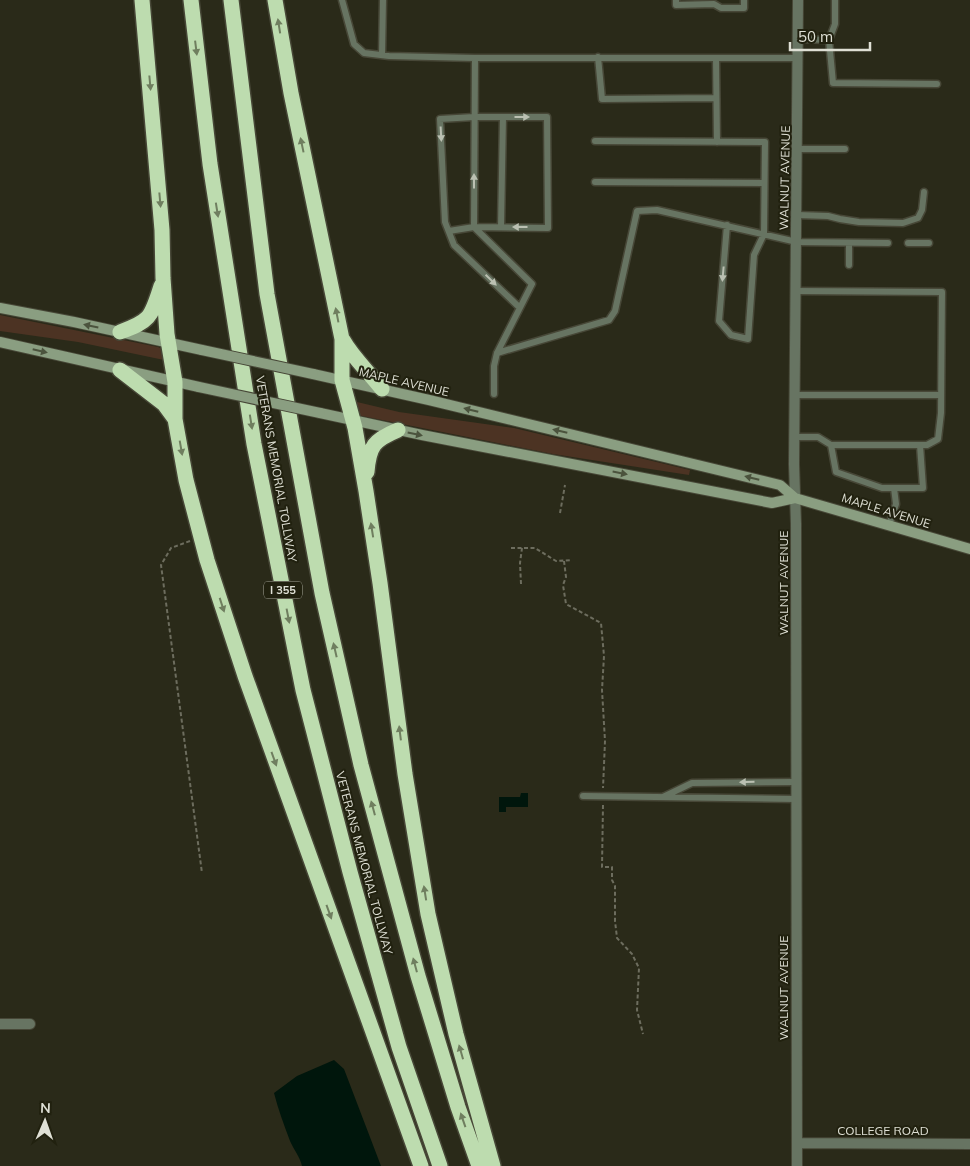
<svg xmlns="http://www.w3.org/2000/svg" width="970" height="1166" font-family="Mulish,sans-serif">
<style>
.green{fill:#4c3323}
.water{fill:#00160c}
.lines{fill:none;stroke-linecap:round;stroke-linejoin:round}
.service-casing{stroke:#474737;stroke-width:9}
.minor-casing{stroke:#474737;stroke-width:12}
.secondary-casing{stroke:#474737;stroke-width:12}
.motorway-casing{stroke:#474737;stroke-width:18}
.path{stroke:#6d6d5e;stroke-width:2;stroke-dasharray:4 2.5;stroke-linecap:butt}
.service{stroke:#677462;stroke-width:6}
.minor{stroke:#677462;stroke-width:10}
.secondary{stroke:#8a9e81;stroke-width:10}
.motorway{stroke:#bddcaf;stroke-width:15}
.secondary-bridge-casing{stroke:#474737;stroke-width:12;stroke-linecap:butt}
.secondary-bridge{stroke:#8a9e81;stroke-width:10}
.oneway{fill:#6f7e5f}
.oneway2{fill:#bbc0b2}
.oneway3{fill:#4b533d}
.labels{text-anchor:middle;stroke-width:4;stroke-linejoin:round;paint-order:stroke}
.shield{fill:#21210f;stroke:#a6a79a;stroke-width:1}
.shield-label{font-size:11px;font-weight:bold;fill:#dfe0d5}
.street-label{font-size:12px;fill:#dfe0d5;stroke:#21210f}
</style>
<rect width="100%" height="100%" fill="#2a2a19"/>
<path class="green" d="M 0,315 L 158,347 L 162,349 L 164,360 L 78,342 L 0,331 Z
M 357,402 L 399,412 L 514,428 L 690,470 L 689,475 L 553,454 L 357,415 L 355,403 Z"/>
<path class="water" d="M 521,793 L 528,793 L 528,807 L 506,807 L 506,812 L 499,812 L 499,797 L 520,797 Z
M 334,1060 L 344,1069 L 381,1166 L 302,1166 C 300,1157 294,1150 290,1141 C 284,1125 278,1109 274,1093 L 297,1076 Z"/>
<g class="lines">
<g class="service-casing">
<path id="service" d="M 342,0 L 354,44 L 364,53 L 389,56 L 475,58
M 676,0 L 676,5 L 714,4 L 721,8 L 744,8 L 744,0
M 799,39 L 829,40 L 833,83 L 937,84
M 829,40 L 835,24 L 835,0
M 382,55 L 383,0
M 598,57 L 602,99 L 716,98
M 716,58 L 717,142
M 595,141 L 765,142 L 764,234 L 754,255 L 748,339 L 731,335 L 719,321 L 727,225
M 798,149 L 845,149
M 595,182 L 764,183
M 797,215 L 828,216 L 840,219 L 859,222 L 903,223 L 918,218 L 922,210 L 924,192
M 501,227 L 503,117
M 449,231 L 474,227 L 548,228 L 547,117 L 474,117 L 440,119 L 445,222 L 454,245 L 519,307
M 849,243 L 849,265
M 908,243 L 929,243
M 497,353 L 609,320 L 615,311 L 637,211 L 657,210 L 797,242 L 888,243
M 494,394 L 494,366 L 497,353 L 532,284 L 474,227 L 475,58 L 798,58
M 795,395 L 941,395
M 795,437 L 818,437 L 831,445 L 927,445 L 938,439 L 941,413 L 942,292 L 796,291
M 831,445 L 836,472 L 882,488 L 923,488 L 920,445
M 889,525 L 896,504 L 894,488
M 583,796 L 796,799
M 663,797 L 692,783 L 796,782"/>
</g>
<g class="minor-casing">
<path id="minor" d="M 0,1024 L 30,1024
M 797,1143 L 970,1144
M 797,1166 L 796,524 L 794,464 L 798,0"/>
</g>
<g class="secondary-casing">
<path id="secondary" d="M 0,308 L 74,322 L 202,350
M 0,342 L 199,387
M 313,374 L 429,400 L 780,485 L 795,498
M 320,413 L 422,435 L 772,503 L 795,498 L 970,549"/>
</g>
<g class="motorway-casing">
<path id="motorway" d="M 142,0 L 162,230 L 163,278 L 167,334 L 175,382 L 175,419 L 186,480 L 207,560 L 245,676 L 421,1166
M 191,0 L 210,164 L 254,444 L 303,690 L 350,872 L 399,1047 L 440,1166
M 231,0 L 267,294 L 322,593 L 361,765 L 418,976 L 458,1107 L 479,1166
M 275,0 L 291,93 L 342,339 L 342,380 L 355,428 L 366,491 L 380,583 L 405,774 L 428,914 L 456,1034 L 493,1166
M 120,332 C 151,321 151,317 161,286
M 343,340 C 353,358 369,372 382,389
M 120,370 L 164,404 L 175,419
M 367,472 C 369,446 374,440 398,430"/>
</g>
<path class="path" d="M 560,513 L 565,485
M 190,541 L 171,548 L 161,565 L 202,873
M 511,548 L 535,548 L 556,561 L 572,560
M 564,561 L 566,577 L 563,585 L 566,604 L 601,623 L 604,656 L 602,690 L 605,741 L 603,788
M 521,584 L 520,563 L 522,548
M 603,805 L 602,867 L 612,867 L 612,880 L 615,886 L 615,921 L 617,938 L 632,954 L 639,968 L 637,1010 L 643,1034"/>
<use href="#service" class="service"/>
<use href="#minor" class="minor"/>
<use href="#secondary" class="secondary"/>
<use href="#motorway" class="motorway"/>
<g class="secondary-bridge-casing">
<path id="secondary-bridge" d="M 202,350 L 313,374
M 199,387 L 320,413"/>
</g>
<use href="#secondary-bridge" class="secondary-bridge"/>
</g>
<defs><path id="oneway-solid" d="M-6-.8H1V-3.2L6.5 0L1 3.2V.8H-6Z" transform="scale(1.25)"/></defs>
<g class="oneway">
<use href="#oneway-solid" transform="translate(279 26) rotate(-99)"/>
<use href="#oneway-solid" transform="translate(196 48) rotate(83)"/>
<use href="#oneway-solid" transform="translate(150 83) rotate(85)"/>
<use href="#oneway-solid" transform="translate(302 145) rotate(-102)"/>
<use href="#oneway-solid" transform="translate(160 200) rotate(85)"/>
<use href="#oneway-solid" transform="translate(217 210) rotate(81)"/>
<use href="#oneway-solid" transform="translate(337 315) rotate(-101)"/>
<use href="#oneway-solid" transform="translate(251 422) rotate(81)"/>
<use href="#oneway-solid" transform="translate(181 448) rotate(80)"/>
<use href="#oneway-solid" transform="translate(372 530) rotate(-99)"/>
<use href="#oneway-solid" transform="translate(222 605) rotate(72)"/>
<use href="#oneway-solid" transform="translate(288 616) rotate(79)"/>
<use href="#oneway-solid" transform="translate(335 650) rotate(-103)"/>
<use href="#oneway-solid" transform="translate(400 733) rotate(-97)"/>
<use href="#oneway-solid" transform="translate(274 759) rotate(70)"/>
<use href="#oneway-solid" transform="translate(373 808) rotate(-105)"/>
<use href="#oneway-solid" transform="translate(425 893) rotate(-99)"/>
<use href="#oneway-solid" transform="translate(329 912) rotate(70)"/>
<use href="#oneway-solid" transform="translate(415 965) rotate(-105)"/>
<use href="#oneway-solid" transform="translate(461 1052) rotate(-106)"/>
<use href="#oneway-solid" transform="translate(463 1120) rotate(-109)"/>
</g>
<g class="oneway2">
<use href="#oneway-solid" transform="translate(522 117)"/>
<use href="#oneway-solid" transform="translate(441 134) rotate(87)"/>
<use href="#oneway-solid" transform="translate(474 181) rotate(-90)"/>
<use href="#oneway-solid" transform="translate(520 227) rotate(-180)"/>
<use href="#oneway-solid" transform="translate(723 274) rotate(95)"/>
<use href="#oneway-solid" transform="translate(491 280) rotate(44)"/>
<use href="#oneway-solid" transform="translate(747 782) rotate(179)"/>
</g>
<g class="oneway3">
<use href="#oneway-solid" transform="translate(91 326) rotate(-168)"/>
<use href="#oneway-solid" transform="translate(40 351) rotate(13)"/>
<use href="#oneway-solid" transform="translate(471 410) rotate(-166)"/>
<use href="#oneway-solid" transform="translate(560 431) rotate(-167)"/>
<use href="#oneway-solid" transform="translate(415 434) rotate(12)"/>
<use href="#oneway-solid" transform="translate(620 473) rotate(11)"/>
<use href="#oneway-solid" transform="translate(752 478) rotate(-166)"/>
</g>
<g class="labels">
<rect class="shield" x="264" y="581.5" width="38" height="17" rx="4"/>
<g class="shield-label">
<text x="283" y="594">I 355</text>
</g>
<g class="street-label">
<text transform="translate(785 178) rotate(-89)" y="4">WALNUT AVENUE</text>
<text transform="translate(404 382) rotate(13)" y="4">MAPLE AVENUE</text>
<text transform="translate(276 469) rotate(80)" y="4">VETERANS MEMORIAL TOLLWAY</text>
<text transform="translate(886 511) rotate(17)" y="4">MAPLE AVENUE</text>
<text transform="translate(784 583) rotate(-90)" y="4">WALNUT AVENUE</text>
<text transform="translate(364 863) rotate(75)" y="4">VETERANS MEMORIAL TOLLWAY</text>
<text transform="translate(784 988) rotate(-90)" y="4">WALNUT AVENUE</text>
<text x="883" y="1135">COLLEGE ROAD</text>
</g>
</g>
<g transform="translate(45 1121) rotate(2)" stroke="#21210f" stroke-width="4" paint-order="stroke">
<path d="M0-4L9 19L0 12L-9 19Z" fill="#dfe0d5"/>
<text y="-8" font-size="14" font-weight="bold" text-anchor="middle" fill="#dfe0d5">N</text>
</g>
<path d="M790 42v8h80v-8" fill="none" stroke="#dfe0d5" stroke-width="2.5"/>
<text x="798" y="42" font-size="15" fill="#dfe0d5" stroke="#21210f" stroke-width="4" paint-order="stroke">50 m</text>
</svg>
